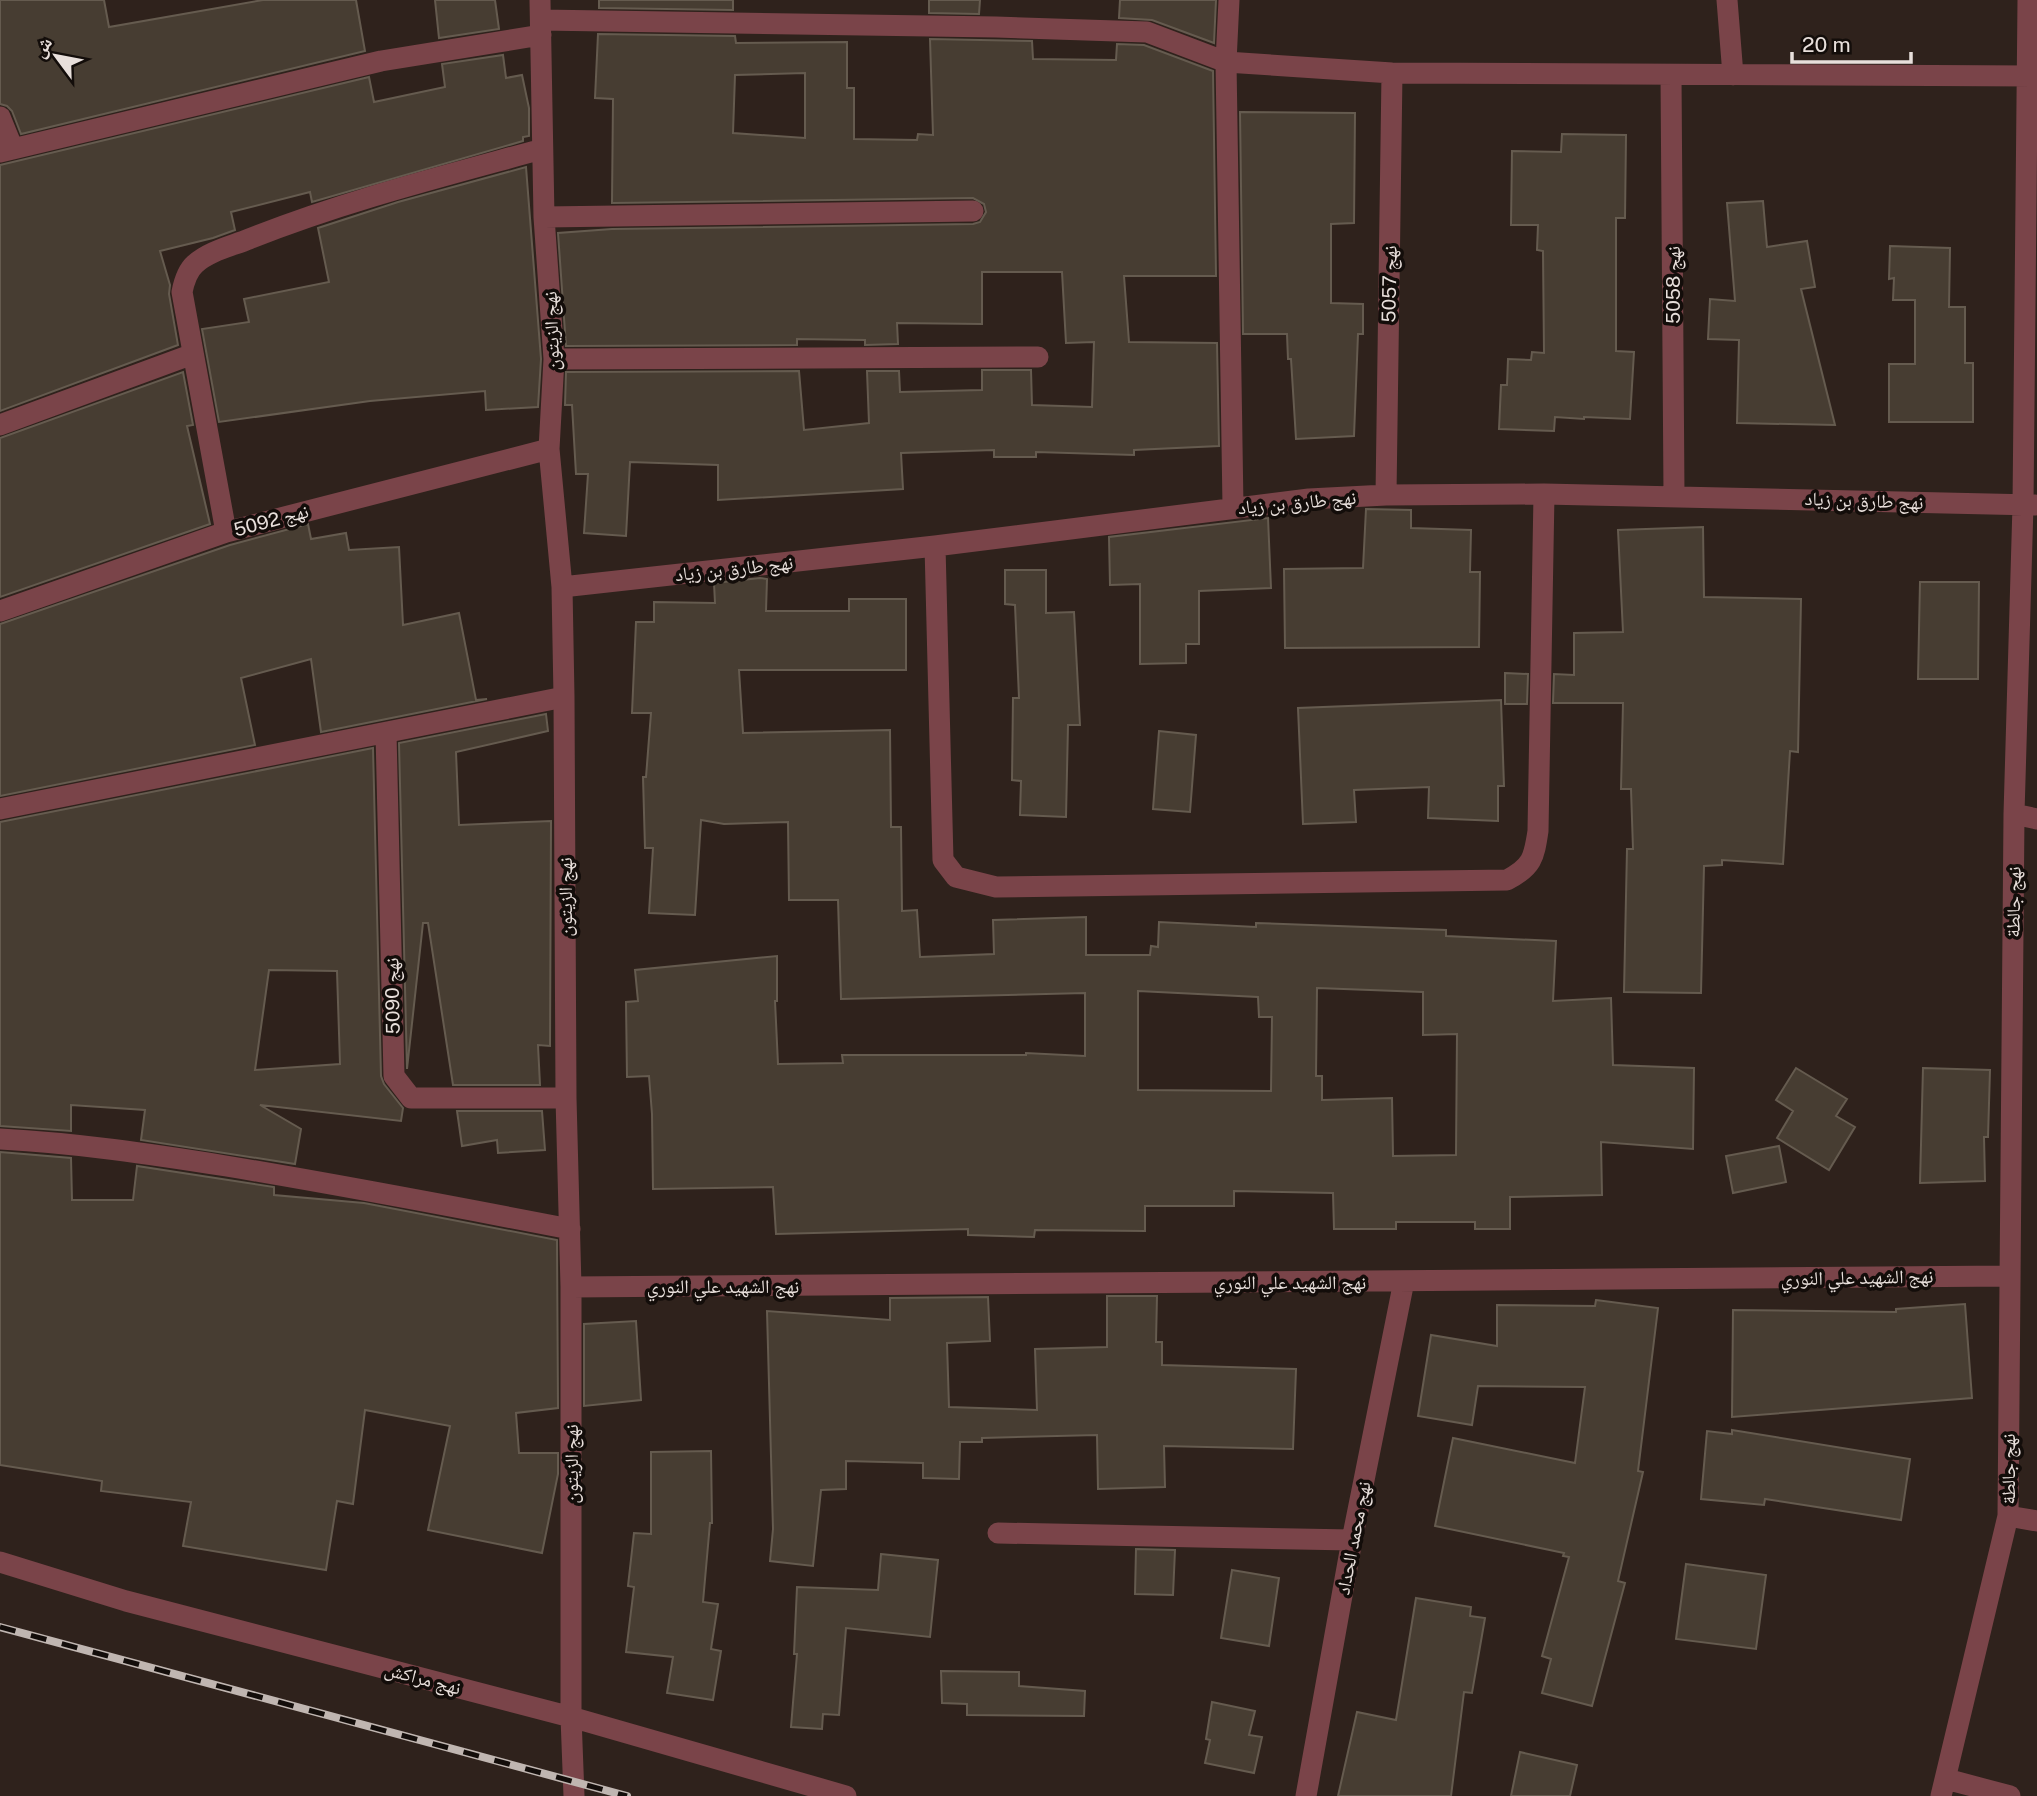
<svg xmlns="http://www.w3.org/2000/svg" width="2037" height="1796" font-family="'Public Sans','Noto Naskh Arabic',sans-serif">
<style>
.building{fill:#473d32;stroke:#655b4f;stroke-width:2;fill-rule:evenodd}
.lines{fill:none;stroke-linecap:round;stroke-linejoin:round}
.minor{stroke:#7a4449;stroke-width:21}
.rail-casing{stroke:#c0b6b1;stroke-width:8}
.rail{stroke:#130d0a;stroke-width:5;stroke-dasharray:16;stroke-linecap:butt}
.labels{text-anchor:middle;stroke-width:7;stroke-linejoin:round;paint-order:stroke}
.street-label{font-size:19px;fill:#e8dfdb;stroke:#130d0a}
</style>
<rect width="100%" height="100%" fill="#2f221c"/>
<path class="building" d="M 0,0 L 104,0 L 109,27 L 263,0 L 356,0 L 365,51 L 21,134 L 12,111 L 7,106 L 0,104 Z
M 435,0 L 495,0 L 499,29 L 439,38 Z
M 599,0 L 733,0 L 733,10 L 599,8 Z
M 929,0 L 980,0 L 979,14 L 929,13 Z
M 1120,0 L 1216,0 L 1214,43 L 1152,20 L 1119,18 Z
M 598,34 L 735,36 L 736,43 L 847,42 L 847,88 L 854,88 L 854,139 L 917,140 L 918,134 L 933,135 L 930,39 L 1032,41 L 1033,59 L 1116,60 L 1117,44 L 1144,45 L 1213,71 L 1216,276 L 1124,276 L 1129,342 L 1217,343 L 1219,446 L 1134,450 L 1134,455 L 1036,452 L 1036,457 L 994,457 L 994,450 L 901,453 L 903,489 L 718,500 L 718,465 L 630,462 L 626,536 L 584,533 L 588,474 L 576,474 L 572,405 L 565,405 L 566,372 L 799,371 L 804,430 L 869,423 L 867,371 L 899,371 L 900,392 L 982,390 L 982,370 L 1031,370 L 1032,405 L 1092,407 L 1094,342 L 1066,343 L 1062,272 L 982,272 L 982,324 L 897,323 L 898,344 L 865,345 L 865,340 L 797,339 L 797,345 L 566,346 L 558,233 L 612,229 L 973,224 L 980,222 L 986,212 L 984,204 L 973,198 L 612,203 L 613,99 L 595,98 ZM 805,73 L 805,138 L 733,133 L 735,75 Z
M 503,55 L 506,78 L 522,75 L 529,108 L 529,136 L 523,137 L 523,141 L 312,202 L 310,192 L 231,212 L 235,230 L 213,238 L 160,251 L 170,285 L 169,294 L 178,345 L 0,411 L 0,165 L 369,77 L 374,102 L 445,87 L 442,64 Z
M 1240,112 L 1355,113 L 1354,223 L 1331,224 L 1331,303 L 1363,304 L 1363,334 L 1358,334 L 1354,436 L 1296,439 L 1291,359 L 1288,359 L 1287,334 L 1243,334 Z
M 1562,134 L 1626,135 L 1625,218 L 1616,218 L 1616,351 L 1634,352 L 1630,419 L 1584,417 L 1584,419 L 1555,417 L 1554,431 L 1499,429 L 1501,385 L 1507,385 L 1508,359 L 1531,360 L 1532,352 L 1544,353 L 1543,251 L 1537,250 L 1538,225 L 1511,225 L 1512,151 L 1561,152 Z
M 526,167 L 541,359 L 538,407 L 486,410 L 485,391 L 370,401 L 219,422 L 202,329 L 249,322 L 244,299 L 329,282 L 318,228 L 398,202 Z
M 1763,201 L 1767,247 L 1807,241 L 1815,287 L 1801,289 L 1835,425 L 1737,423 L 1739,340 L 1708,339 L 1710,299 L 1735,301 L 1727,203 Z
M 1890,246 L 1950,248 L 1949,307 L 1965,307 L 1965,363 L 1973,363 L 1973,422 L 1889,422 L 1889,364 L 1915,364 L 1915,300 L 1893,300 L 1894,278 L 1889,279 Z
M 183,372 L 193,425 L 187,426 L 210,524 L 0,597 L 0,438 Z
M 1366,509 L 1411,510 L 1411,528 L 1471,530 L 1470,572 L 1480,572 L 1479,647 L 1285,648 L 1284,569 L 1363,568 Z
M 1268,518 L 1271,588 L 1199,591 L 1199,644 L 1186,644 L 1186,663 L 1140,664 L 1140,584 L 1110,585 L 1109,537 Z
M 308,524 L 311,539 L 346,533 L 349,550 L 399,547 L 403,625 L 459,613 L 476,700 L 487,699 L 321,732 L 311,659 L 241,678 L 255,745 L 0,796 L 0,624 L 230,545 Z
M 1703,527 L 1704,597 L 1801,599 L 1798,752 L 1790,751 L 1783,864 L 1722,860 L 1722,865 L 1704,866 L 1701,993 L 1624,992 L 1627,849 L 1633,849 L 1631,789 L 1621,789 L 1623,703 L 1553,703 L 1554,674 L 1574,675 L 1574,633 L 1623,632 L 1618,530 Z
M 1005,570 L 1046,570 L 1046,613 L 1074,612 L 1080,725 L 1068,725 L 1066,817 L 1020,815 L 1021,781 L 1012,780 L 1013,698 L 1019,698 L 1015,605 L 1005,604 Z
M 760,578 L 767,579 L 766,611 L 849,611 L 849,599 L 906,599 L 906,670 L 739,670 L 743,733 L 890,730 L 891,827 L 901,827 L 902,911 L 917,910 L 920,957 L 994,954 L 993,920 L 1086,917 L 1086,955 L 1150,955 L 1151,946 L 1158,947 L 1159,922 L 1256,927 L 1256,923 L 1446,930 L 1446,936 L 1556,941 L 1553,1001 L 1611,998 L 1613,1065 L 1694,1068 L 1693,1149 L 1601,1142 L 1602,1195 L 1510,1197 L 1510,1229 L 1475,1229 L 1475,1222 L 1396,1222 L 1396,1229 L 1334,1229 L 1333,1193 L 1234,1191 L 1234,1206 L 1145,1206 L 1145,1231 L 1035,1230 L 1034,1237 L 968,1235 L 968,1229 L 776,1234 L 773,1187 L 653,1189 L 652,1114 L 649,1076 L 627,1077 L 626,1002 L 638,1001 L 635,970 L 777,956 L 777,1001 L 775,1001 L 778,1064 L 843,1063 L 842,1055 L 1026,1055 L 1026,1053 L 1085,1056 L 1085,993 L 841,999 L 838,900 L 789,900 L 788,822 L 724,824 L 701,820 L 695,915 L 649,913 L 653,848 L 645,848 L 643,777 L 646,777 L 651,713 L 632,713 L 636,622 L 654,622 L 654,602 L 715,603 L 714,583 ZM 1317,988 L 1423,992 L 1423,1035 L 1457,1034 L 1456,1155 L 1393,1156 L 1392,1098 L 1322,1100 L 1322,1076 L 1316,1076 ZM 1138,991 L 1258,997 L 1259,1017 L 1272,1017 L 1271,1091 L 1138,1090 Z
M 1920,582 L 1979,582 L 1978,679 L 1918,679 Z
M 1505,673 L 1528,674 L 1527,704 L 1505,704 Z
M 1501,700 L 1504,786 L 1498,786 L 1498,821 L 1428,818 L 1429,787 L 1354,790 L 1356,822 L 1303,824 L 1298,708 Z
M 546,714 L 548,731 L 456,752 L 459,825 L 551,821 L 550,1046 L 538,1045 L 540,1085 L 453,1085 L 428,923 L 423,923 L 407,1069 L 399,743 Z
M 1159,731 L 1196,735 L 1190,812 L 1153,809 Z
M 373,748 L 381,1076 L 384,1084 L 403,1108 L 401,1121 L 260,1105 L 301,1129 L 295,1164 L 141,1140 L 145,1110 L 71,1105 L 71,1131 L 0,1126 L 0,822 ZM 269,970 L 337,971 L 340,1064 L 255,1070 Z
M 1796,1068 L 1847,1099 L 1836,1116 L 1855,1127 L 1829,1170 L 1777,1138 L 1793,1111 L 1776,1100 Z
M 1923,1068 L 1990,1070 L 1988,1137 L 1984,1137 L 1985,1181 L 1920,1183 Z
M 457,1111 L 542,1111 L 545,1150 L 498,1153 L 497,1140 L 462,1146 Z
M 1779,1146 L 1786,1182 L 1733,1193 L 1726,1156 Z
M 0,1152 L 71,1158 L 72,1200 L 133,1200 L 137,1166 L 274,1187 L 274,1195 L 364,1203 L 557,1240 L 558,1408 L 516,1413 L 519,1453 L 558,1453 L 558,1474 L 542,1553 L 428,1530 L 450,1426 L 365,1410 L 353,1504 L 337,1501 L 326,1570 L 183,1546 L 191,1502 L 101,1491 L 102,1481 L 0,1465 Z
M 1107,1296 L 1157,1296 L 1156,1342 L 1162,1342 L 1162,1365 L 1296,1369 L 1293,1449 L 1164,1446 L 1165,1487 L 1098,1489 L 1097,1435 L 982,1438 L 982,1442 L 960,1442 L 959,1479 L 923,1478 L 923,1463 L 846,1461 L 846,1489 L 821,1490 L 813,1566 L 770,1561 L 773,1529 L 767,1311 L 890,1320 L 890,1298 L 988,1297 L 990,1341 L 947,1343 L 949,1407 L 1037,1410 L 1035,1349 L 1107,1347 Z
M 1596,1300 L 1658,1308 L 1638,1471 L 1643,1472 L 1618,1581 L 1625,1583 L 1592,1706 L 1542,1693 L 1551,1659 L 1542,1656 L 1569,1557 L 1563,1556 L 1564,1553 L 1435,1526 L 1453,1438 L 1575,1463 L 1585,1387 L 1478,1386 L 1472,1425 L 1418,1416 L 1431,1335 L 1497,1346 L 1497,1305 L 1595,1306 Z
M 1965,1304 L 1972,1398 L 1732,1417 L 1733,1310 L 1896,1312 L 1896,1309 Z
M 636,1321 L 641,1400 L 584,1406 L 584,1324 Z
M 1732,1430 L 1910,1459 L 1901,1520 L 1765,1499 L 1764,1505 L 1701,1499 L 1707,1431 L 1732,1434 Z
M 711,1451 L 712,1523 L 710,1523 L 703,1602 L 718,1604 L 711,1649 L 721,1651 L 713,1700 L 667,1693 L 673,1657 L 626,1652 L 634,1587 L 628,1586 L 634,1533 L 651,1534 L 651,1452 Z
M 1136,1549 L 1175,1550 L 1173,1595 L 1135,1594 Z
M 881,1554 L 938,1560 L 930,1637 L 846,1628 L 839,1715 L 823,1714 L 822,1729 L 791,1727 L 797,1654 L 794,1654 L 797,1587 L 878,1590 Z
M 1686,1564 L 1766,1575 L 1756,1649 L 1676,1639 Z
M 1232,1570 L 1279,1578 L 1269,1646 L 1221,1638 Z
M 1416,1598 L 1471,1607 L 1470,1616 L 1485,1618 L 1472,1693 L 1464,1692 L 1451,1796 L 1338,1796 L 1357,1712 L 1396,1720 Z
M 941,1671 L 1019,1672 L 1019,1686 L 1085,1691 L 1084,1716 L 967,1715 L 967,1704 L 942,1703 Z
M 1212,1702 L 1255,1711 L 1249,1735 L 1262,1737 L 1254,1773 L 1205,1763 L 1210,1740 L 1206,1739 Z
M 1520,1752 L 1577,1765 L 1570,1796 L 1511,1796 Z"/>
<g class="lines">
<path class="minor" d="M 540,0 L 544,217 L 554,359 L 549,449 L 562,587 L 564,697 L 566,1098 L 571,1287 L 571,1717 L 574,1796
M 1229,0 L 1226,62 L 1233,507
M 1727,0 L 1733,75
M 541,20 L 996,27 L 1147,32 L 1226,62 L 1392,73 L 2037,76
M 1671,75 L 1674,495
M 0,117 L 13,149
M 0,152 L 381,61 L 541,35
M 544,217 L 973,211
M 554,359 L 1038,357
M 0,425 L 193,354
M 1386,495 L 1392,73
M 226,532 L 182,292 C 184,282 187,271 195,264 C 209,251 232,246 249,239 C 344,201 444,176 542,149
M 935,546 L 943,860 L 956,877 L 996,887 L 1507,880 C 1532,867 1534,858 1538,831 L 1544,494
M 562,587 L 935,546 L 1309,499 L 1386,495 L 1544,494 L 2035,505
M 0,611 L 226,532 L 549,449
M 386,733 L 394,1076 L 411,1098 L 566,1098
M 0,809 L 564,697
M 2014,814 L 2037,819
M 0,1139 C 76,1143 151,1154 226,1166 C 341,1185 456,1207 570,1229
M 571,1287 L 2010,1276
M 2008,1516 L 2037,1521
M 998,1533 L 1352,1540
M 0,1562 L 126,1601 L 571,1717 L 846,1796
M 1946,1779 L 2010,1796
M 1306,1796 L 1352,1540 L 1404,1281
M 1941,1796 L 2008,1516 L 2014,814 L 2023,505 L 2028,0"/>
<g class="rail-casing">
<path id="rail" d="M 0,1627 L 627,1796"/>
</g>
<use href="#rail" class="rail"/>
</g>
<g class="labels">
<g class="street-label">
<text transform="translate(1389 284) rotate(-89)" y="7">نهج 5057</text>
<text transform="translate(1673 285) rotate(-90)" y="7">نهج 5058</text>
<text transform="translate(551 331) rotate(-92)" y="7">نهج الزيتون</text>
<text transform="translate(1864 500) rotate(2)" y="7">نهج طارق بن زياد</text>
<text transform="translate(1297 502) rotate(-5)" y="7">نهج طارق بن زياد</text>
<text transform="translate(271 520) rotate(-15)" y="7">نهج 5092</text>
<text transform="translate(734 568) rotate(-6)" y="7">نهج طارق بن زياد</text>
<text transform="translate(565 897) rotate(-90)" y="7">نهج الزيتون</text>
<text transform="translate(2013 902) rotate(-89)" y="7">نهج جالطة</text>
<text transform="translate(392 996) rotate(-91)" y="7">نهج 5090</text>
<text transform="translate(1857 1277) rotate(-1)" y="7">نهج الشهيد علي النوري</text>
<text x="1290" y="1289">نهج الشهيد علي النوري</text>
<text x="723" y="1293">نهج الشهيد علي النوري</text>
<text transform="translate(571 1464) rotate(-90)" y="7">نهج الزيتون</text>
<text transform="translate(2008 1469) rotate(-90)" y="7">نهج جالطة</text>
<text transform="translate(1353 1538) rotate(-79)" y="7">نهج محمد الحداد</text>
<text transform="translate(423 1678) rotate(15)" y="7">نهج مراكش</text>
</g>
</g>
<g transform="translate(56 56) rotate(302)" stroke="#130d0a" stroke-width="5" paint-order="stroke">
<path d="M0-5L12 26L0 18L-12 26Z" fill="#e8dfdb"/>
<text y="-10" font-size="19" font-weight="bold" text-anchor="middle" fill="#e8dfdb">ش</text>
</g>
<path d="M1792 52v10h119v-10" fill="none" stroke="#e8dfdb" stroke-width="3.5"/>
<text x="1802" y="52" font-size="21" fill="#e8dfdb" stroke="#130d0a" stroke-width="5" paint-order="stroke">20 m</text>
</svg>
